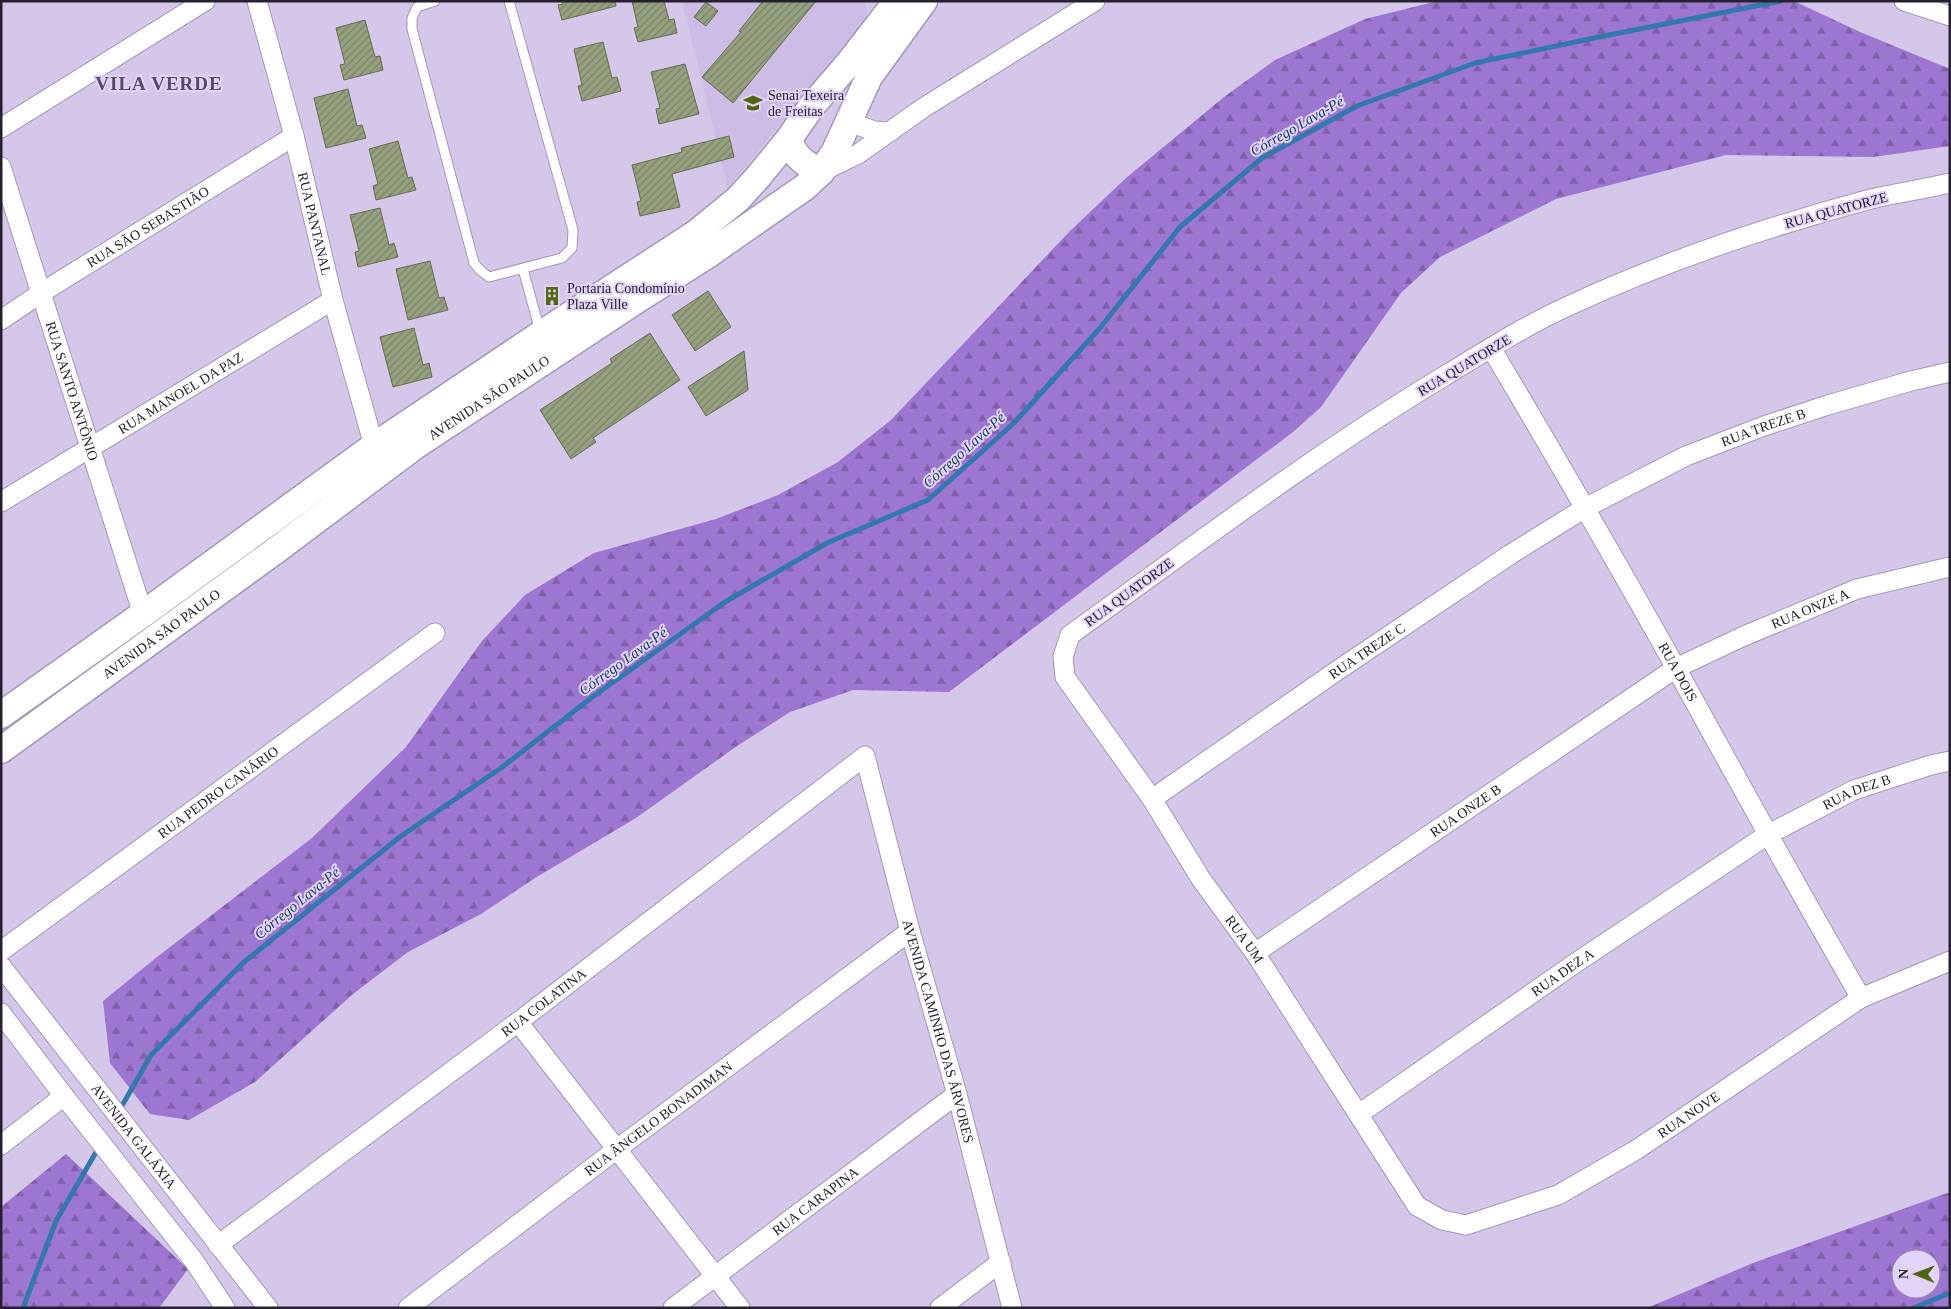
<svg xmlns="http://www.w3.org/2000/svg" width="1951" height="1309" font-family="'Times New Roman',serif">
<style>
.built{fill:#ccbce6}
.forest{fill:url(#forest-firs);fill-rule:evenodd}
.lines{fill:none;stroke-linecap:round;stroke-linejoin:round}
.stream{stroke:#3279ad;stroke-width:5}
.building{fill:url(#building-hatch);stroke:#636d4d}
.lane-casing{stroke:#a498b9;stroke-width:11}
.street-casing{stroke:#a498b9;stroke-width:21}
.secondary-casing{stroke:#a498b9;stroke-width:29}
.lane{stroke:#fff;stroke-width:9}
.street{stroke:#fff;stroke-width:19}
.secondary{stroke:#fff;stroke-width:26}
.labels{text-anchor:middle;stroke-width:4;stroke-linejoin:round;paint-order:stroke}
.poi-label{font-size:14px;fill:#26212e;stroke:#e2d4f8;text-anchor:start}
.street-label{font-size:14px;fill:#26212e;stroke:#e2d4f8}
.water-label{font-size:15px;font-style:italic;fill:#123c58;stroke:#e2d4f8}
.district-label{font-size:19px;font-weight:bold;letter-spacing:1px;fill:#554967;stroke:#e2d4f8}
</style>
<defs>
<pattern id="forest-firs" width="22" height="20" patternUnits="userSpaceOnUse" patternTransform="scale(1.25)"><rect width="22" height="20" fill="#9d76d1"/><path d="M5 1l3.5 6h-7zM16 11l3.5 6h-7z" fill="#8060aa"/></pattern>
<pattern id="building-hatch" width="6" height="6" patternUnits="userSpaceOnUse" patternTransform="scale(1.25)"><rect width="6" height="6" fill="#95a17e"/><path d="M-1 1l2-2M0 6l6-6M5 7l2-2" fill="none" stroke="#798368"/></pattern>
</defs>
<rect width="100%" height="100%" fill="#d4c7ea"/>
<path class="built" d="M 682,1 L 865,1 L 868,17 L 728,188 Z"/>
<path class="forest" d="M 1438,1 L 1794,1 L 1860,32 L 1950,69 L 1950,146 L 1873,157 L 1726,155 L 1556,199 L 1440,257 L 1401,293 L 1321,407 L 1293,432 L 949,692 L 853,690 L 790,712 L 737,746 L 636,818 L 535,878 L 481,914 L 408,952 L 353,994 L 255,1082 L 189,1120 L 150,1114 L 110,1063 L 103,1001 L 157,957 L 312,838 L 406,747 L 482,641 L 525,595 L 594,553 L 716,519 L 778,495 L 838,462 L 891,420 L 1070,231 L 1126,178 L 1224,97 L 1275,60 L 1365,19 Z
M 66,1154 L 188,1269 L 159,1308 L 1,1308 L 1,1207 Z
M 1950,1192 L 1950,1308 L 1647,1308 L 1753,1263 ZM 1901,1259 L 1931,1259 L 1931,1289 L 1901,1289 Z"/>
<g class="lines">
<path class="stream" d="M 119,1111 L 151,1055 L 244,962 L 401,836 L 501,768 L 591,698 L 725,602 L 827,543 L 928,500 L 1014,423 L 1100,328 L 1180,227 L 1262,158 L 1357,106 L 1475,63 L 1599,37 L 1781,1
M 23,1308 L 56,1221 L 99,1147
M 1913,1308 L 1950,1293"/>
</g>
<path class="building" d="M 562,1 L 615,1 L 616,6 L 562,20 L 558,5 L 563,4 Z
M 632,1 L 664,1 L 669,20 L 674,19 L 677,33 L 638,42 L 634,28 L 638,27 Z
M 763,1 L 816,1 L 733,103 L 702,77 L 741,32 L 739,31 Z
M 706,2 L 718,11 L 706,26 L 694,17 Z
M 365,20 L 375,57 L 380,56 L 383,70 L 344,80 L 340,65 L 345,64 L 336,28 Z
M 603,42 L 612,78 L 617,77 L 621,91 L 582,101 L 578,86 L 582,85 L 574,49 Z
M 685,64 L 699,114 L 659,124 L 656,109 L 660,108 L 651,72 Z
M 348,89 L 357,126 L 362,125 L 366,138 L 326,148 L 314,98 Z
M 729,136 L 734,157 L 672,174 L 680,207 L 640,216 L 637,202 L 641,201 L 632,165 L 682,152 L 681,148 Z
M 398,141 L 408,178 L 412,177 L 416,190 L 376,200 L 373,186 L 378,184 L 369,149 Z
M 380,208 L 389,245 L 394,243 L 398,257 L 358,267 L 355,252 L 359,251 L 350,215 Z
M 430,261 L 439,298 L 444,297 L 448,310 L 408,320 L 396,269 Z
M 708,291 L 731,327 L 695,351 L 672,315 Z
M 414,328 L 423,365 L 429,363 L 432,377 L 393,387 L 380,337 Z
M 650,333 L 680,380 L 593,438 L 596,442 L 571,459 L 540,410 L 612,363 L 610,359 Z
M 744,351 L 748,390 L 706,416 L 688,387 Z"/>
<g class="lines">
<g class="lane-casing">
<path id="lane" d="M 435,1 L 417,7 L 412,18 L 412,29 L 474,263 L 480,270 L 489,277 L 562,258 L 572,248 L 573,230 L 509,1
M 523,269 L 540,331"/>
</g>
<g class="street-casing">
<g id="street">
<path id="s1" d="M 257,1 L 294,136 L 333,300 L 374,446"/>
<path d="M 1904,1 L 1950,16"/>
<path d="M 847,121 L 874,131 L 890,132"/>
<path d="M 1,128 L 205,1"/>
<path id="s2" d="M 1,167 L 143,614"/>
<path d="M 821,172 L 858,154 L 923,108 L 1095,1"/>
<path id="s3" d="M 1950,183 C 1924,189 1897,193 1871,199 C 1766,227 1662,262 1564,308 C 1523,327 1484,352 1446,375 C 1315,454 1194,546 1070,635 L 1063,657 L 1065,677 L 1152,799 L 1201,879 L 1255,953 L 1417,1206 L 1442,1220 L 1466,1225 L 1558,1195 L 1636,1150 L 1861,998 L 1950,961"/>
<path id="s4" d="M 1,320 L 41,293 L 294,136"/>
<path id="s5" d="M 1491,348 C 1554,454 1616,561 1676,668 C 1737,779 1798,889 1861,998"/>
<path id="s6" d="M 1,502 L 333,300"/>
<path id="s7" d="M 1152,799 L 1341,668 L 1511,554 L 1585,508 L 1686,456 L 1764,426 L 1828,405 L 1911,381 L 1950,372"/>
<path id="s8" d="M 1,951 L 435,633"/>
<path id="s9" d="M 1255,953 L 1676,668 L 1744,636 L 1857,589 L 1950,567"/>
<path id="s10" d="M 1,966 L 268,1308"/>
<path d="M 1,1013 L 64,1096 L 194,1261 L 225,1308"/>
<path d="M 518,1022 L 740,1308"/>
<path id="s11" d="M 1359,1114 L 1574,964 L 1767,835 L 1854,790 L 1931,765 L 1950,761"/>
<path d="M 1,1145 L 64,1096"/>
<path id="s12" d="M 218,1245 L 518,1022 L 865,756 L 910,931 L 957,1094 L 1012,1308"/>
<path id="s13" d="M 408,1308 L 617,1149 L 910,931"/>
<path id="s14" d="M 673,1308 L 957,1094"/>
<path d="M 940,1308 L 1001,1262"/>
</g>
</g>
<g class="secondary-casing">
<g id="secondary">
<path d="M 789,139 C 793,156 806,165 821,172"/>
<path d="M 1,715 L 143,614 L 374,446 L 541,334 L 695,234 L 738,199 L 758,177 L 789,139 L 811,107 L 849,63 L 897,1"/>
<path id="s15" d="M 1,750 L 275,551 L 415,446 L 640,298 L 706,256 L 805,187 L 821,172 L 835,151 L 869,77 L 924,1"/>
</g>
</g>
<use href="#lane" class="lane"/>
<use href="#street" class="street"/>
<use href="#secondary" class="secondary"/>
</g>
<defs>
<g id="university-bare" transform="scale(1.5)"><path d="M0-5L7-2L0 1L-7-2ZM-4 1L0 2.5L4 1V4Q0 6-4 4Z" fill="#526510" stroke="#e2d4f8" stroke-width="2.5" paint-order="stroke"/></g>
<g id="building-bare" transform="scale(1.5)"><path d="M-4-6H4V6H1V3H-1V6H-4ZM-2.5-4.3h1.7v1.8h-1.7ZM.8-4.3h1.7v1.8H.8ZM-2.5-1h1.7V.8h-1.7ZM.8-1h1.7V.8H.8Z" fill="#526510" stroke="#e2d4f8" stroke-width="2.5" paint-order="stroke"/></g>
</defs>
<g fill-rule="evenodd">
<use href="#university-bare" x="753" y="103"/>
<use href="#building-bare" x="552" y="296"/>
</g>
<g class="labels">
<g class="poi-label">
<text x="768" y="100">Senai Texeira<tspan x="768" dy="16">de Freitas</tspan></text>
<text x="567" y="293">Portaria Condomínio<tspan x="567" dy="16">Plaza Ville</tspan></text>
</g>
<g class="street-label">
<text transform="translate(1836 210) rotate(-15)" y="5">RUA QUATORZE</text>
<text dy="5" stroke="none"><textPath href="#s1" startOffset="230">RUA PANTANAL</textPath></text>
<text dy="5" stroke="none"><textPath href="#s4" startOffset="174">RUA SÃO SEBASTIÃO</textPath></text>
<text transform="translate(1464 365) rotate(-31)" y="5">RUA QUATORZE</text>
<text dy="5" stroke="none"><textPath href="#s2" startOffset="235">RUA SANTO ANTÔNIO</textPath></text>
<text dy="5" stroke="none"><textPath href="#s6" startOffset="210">RUA MANOEL DA PAZ</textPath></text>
<text dy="5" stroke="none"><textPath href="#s15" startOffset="602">AVENIDA SÃO PAULO</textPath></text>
<text dy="5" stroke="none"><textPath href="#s7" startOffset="718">RUA TREZE B</textPath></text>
<text transform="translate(1129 592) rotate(-36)" y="5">RUA QUATORZE</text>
<text dy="5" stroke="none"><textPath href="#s9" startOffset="655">RUA ONZE A</textPath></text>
<text dy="5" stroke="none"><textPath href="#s15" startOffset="198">AVENIDA SÃO PAULO</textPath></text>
<text dy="5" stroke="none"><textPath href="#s7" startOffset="261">RUA TREZE C</textPath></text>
<text dy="5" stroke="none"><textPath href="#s5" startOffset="374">RUA DOIS</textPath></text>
<text dy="5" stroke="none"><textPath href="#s8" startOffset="269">RUA PEDRO CANÁRIO</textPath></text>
<text dy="5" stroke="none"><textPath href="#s11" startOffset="594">RUA DEZ B</textPath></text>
<text dy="5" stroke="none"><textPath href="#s9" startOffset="254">RUA ONZE B</textPath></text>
<text dy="5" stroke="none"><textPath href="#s3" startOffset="1361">RUA UM</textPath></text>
<text dy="5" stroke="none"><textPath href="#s11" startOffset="248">RUA DEZ A</textPath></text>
<text dy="5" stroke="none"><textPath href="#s12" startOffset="406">RUA COLATINA</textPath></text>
<text dy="5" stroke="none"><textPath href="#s12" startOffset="1096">AVENIDA CAMINHO DAS ÁRVORES</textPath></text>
<text dy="5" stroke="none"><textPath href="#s3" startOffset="1982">RUA NOVE</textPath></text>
<text dy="5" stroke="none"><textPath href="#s13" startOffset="314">RUA ÂNGELO BONADIMAN</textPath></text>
<text dy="5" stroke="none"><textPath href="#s10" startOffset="216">AVENIDA GALÁXIA</textPath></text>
<text dy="5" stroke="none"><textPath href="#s14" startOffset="178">RUA CARAPINA</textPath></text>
</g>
<g class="water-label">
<text transform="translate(1297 126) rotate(-30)" y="5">Córrego Lava-Pé</text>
<text transform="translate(964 450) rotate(-42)" y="5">Córrego Lava-Pé</text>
<text transform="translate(623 661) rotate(-36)" y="5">Córrego Lava-Pé</text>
<text transform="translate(297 903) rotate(-39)" y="5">Córrego Lava-Pé</text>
</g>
<g class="district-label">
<text x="159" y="90">VILA VERDE</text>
</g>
</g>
<rect width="1951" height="1309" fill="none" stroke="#26212e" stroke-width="5"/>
<g transform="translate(1916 1274) rotate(271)"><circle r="24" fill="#e2d4f8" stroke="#978ca7"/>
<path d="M0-4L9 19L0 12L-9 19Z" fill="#526510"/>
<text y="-8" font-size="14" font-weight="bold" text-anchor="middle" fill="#26212e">N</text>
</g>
</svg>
